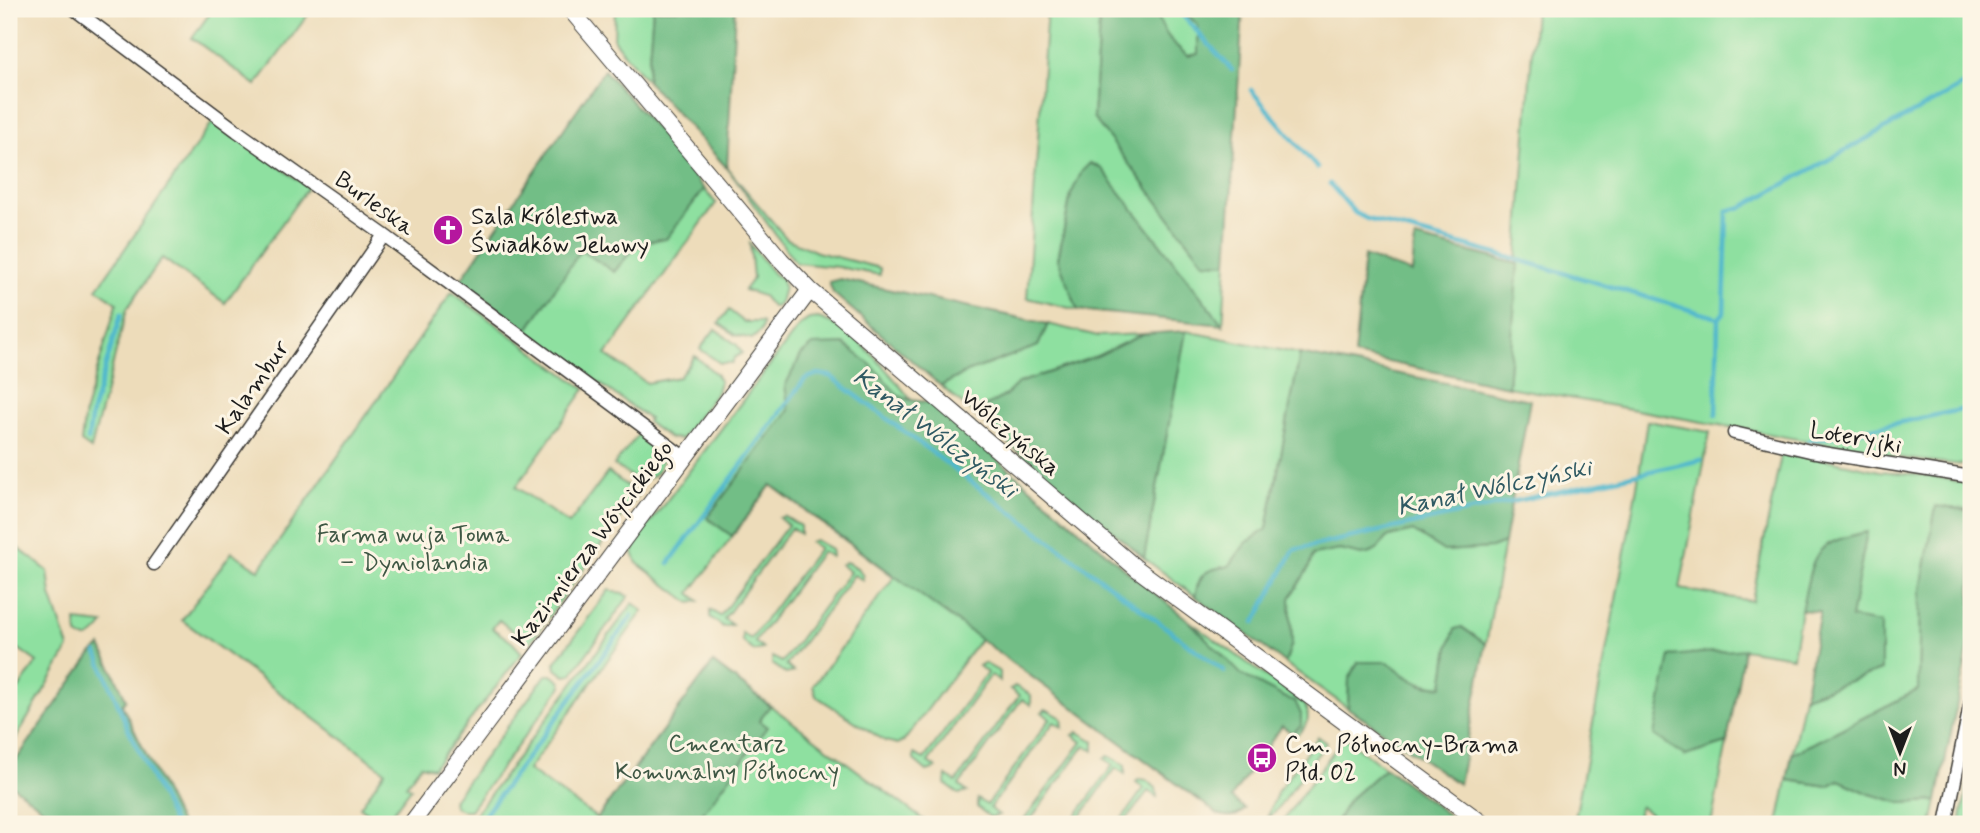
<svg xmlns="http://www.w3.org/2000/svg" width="1980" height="833" font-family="Mynerve,sans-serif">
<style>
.green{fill:#8ee0a0;stroke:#557e5e;stroke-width:2}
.forest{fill:#72be86;stroke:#476d51;stroke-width:2}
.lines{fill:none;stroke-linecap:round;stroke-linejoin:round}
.stream{stroke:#4fb7cd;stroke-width:4.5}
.street-casing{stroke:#3b3934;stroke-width:15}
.secondary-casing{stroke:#3b3934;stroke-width:18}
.street{stroke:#fff;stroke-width:12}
.secondary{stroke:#fff;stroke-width:16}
.labels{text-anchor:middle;stroke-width:6;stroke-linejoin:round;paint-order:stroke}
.street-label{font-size:24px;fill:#1c1c1c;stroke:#fcf5e5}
.poi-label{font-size:24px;fill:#1c1c1c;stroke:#fcf5e5;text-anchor:start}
.park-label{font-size:24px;fill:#3e5744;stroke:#fcf5e5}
.water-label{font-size:26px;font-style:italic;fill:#305a63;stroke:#fcf5e5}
</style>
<rect width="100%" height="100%" fill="#fcf5e5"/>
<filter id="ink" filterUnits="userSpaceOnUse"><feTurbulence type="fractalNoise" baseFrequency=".0143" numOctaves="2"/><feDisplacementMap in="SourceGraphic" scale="14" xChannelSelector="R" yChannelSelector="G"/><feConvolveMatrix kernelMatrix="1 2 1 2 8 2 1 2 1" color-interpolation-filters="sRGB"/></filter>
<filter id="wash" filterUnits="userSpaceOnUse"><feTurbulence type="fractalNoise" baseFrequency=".00686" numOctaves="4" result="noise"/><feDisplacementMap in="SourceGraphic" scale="28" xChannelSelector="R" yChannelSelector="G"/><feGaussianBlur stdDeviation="1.57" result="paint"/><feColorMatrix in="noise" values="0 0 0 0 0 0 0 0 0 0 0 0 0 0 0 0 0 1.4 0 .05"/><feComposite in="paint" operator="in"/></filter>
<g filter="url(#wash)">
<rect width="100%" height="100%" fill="#eddcba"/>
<path class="green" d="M 213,9 L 306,9 L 310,12 L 256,85 L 192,38 Z
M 615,9 L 653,9 L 647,81 L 614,41 Z
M 1047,9 L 1100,9 L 1093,117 L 1204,262 L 1227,263 L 1223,325 L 1102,169 L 1091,163 L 1071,194 L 1058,259 L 1078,310 L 1027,298 Z
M 1156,9 L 1181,9 L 1198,25 L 1198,54 L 1188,56 C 1170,42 1161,30 1156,9 Z
M 1535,9 L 1971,9 L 1971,466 L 1908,459 L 1508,387 Z
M 214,120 L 308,187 L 225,303 L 162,258 L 127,309 L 91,449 L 81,442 L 85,411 L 117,303 L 97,289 Z
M 727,168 L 787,239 L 817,252 L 880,268 L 880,275 L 838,267 L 796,263 Z
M 704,189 L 716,203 L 606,355 L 647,383 L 679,377 L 695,356 L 716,374 L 720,381 L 717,392 L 681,439 L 669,438 L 647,422 L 649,419 L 527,331 L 581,249 L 614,272 C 633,250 636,241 666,239 Z
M 750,244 L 774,274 L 782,279 L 784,287 L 780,303 L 776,307 L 772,307 L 763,296 L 744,290 L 753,278 Z
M 452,292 L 585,389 L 516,487 L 569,524 L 608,472 L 638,494 L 530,643 L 527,643 L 499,620 L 492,628 L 512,642 L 522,653 L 433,768 L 421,765 L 406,785 L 411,788 L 384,824 L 360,807 L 385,771 L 182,620 L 232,552 L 259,570 Z
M 729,310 L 744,322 L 761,322 L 763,324 L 761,331 L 752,339 L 735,335 L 719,323 Z
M 818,318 C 855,328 889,372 912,401 L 931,402 L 1134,577 L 1188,620 L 1304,704 C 1311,718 1308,726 1296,735 L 1282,726 L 1231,798 L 1245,809 C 1238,817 1228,818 1218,814 L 981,638 L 904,741 L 898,744 L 885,741 L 816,696 L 813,686 L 894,577 L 771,485 L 690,593 L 699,601 L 691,603 L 686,600 L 637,563 L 633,553 L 637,540 L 800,325 L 809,319 Z
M 1048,324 L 1098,336 L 1143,334 L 1097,356 L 1018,383 L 1006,395 L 986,406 L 975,415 L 941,386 L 967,372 L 1038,346 Z
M 715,329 L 737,345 L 742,353 L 734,358 L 732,363 L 720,363 L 700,349 Z
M 1186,331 L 1300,354 L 1267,529 L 1246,543 L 1229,566 C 1203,571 1201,571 1195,596 L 1144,558 Z
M 1647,421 L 1710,432 L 1680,589 L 1752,601 L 1782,450 L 1880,471 L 1931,476 L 1970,484 L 1967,509 L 1936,507 L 1920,595 L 1918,690 L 1792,754 L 1804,697 L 1881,670 L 1851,618 L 1854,597 L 1801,610 L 1793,657 L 1744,649 L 1685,756 L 1727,743 L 1711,824 L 1660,822 L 1640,806 L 1636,824 L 1574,824 L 1637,487 Z
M 641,431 L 662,458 C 661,472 651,479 638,481 L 614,465 Z
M 784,516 L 800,526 L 800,534 L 791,528 L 724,619 L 732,625 L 723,627 L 710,617 L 710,610 L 720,616 L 788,525 L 779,518 Z
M 1413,531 L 1444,551 L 1491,548 L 1504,543 L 1486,644 L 1462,627 L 1449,646 L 1443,687 C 1418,685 1407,678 1388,662 L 1349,679 L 1348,708 L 1285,663 L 1292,643 L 1290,598 L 1308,569 L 1313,555 L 1340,550 L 1362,555 L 1377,550 L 1386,538 Z
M 815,540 L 831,549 L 832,556 L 831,557 L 822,551 L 755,642 L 763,649 L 754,651 L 742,641 L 742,633 L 751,639 L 819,548 L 810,542 Z
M 9,541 L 48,571 L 51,595 L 69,648 L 9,750 L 9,703 L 37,662 L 9,642 Z
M 845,562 C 853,564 864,571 863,580 L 854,575 L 786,665 L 794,672 L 786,674 L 772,664 L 772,657 L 782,662 L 850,572 L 841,565 Z
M 609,590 L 629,596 L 571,675 L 565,676 L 556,669 L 555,663 Z
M 633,603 L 643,611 L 528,770 L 597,818 L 713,663 L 929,824 L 468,824 Z
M 76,621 L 104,624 C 97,633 88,644 77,635 Z
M 984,663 L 1000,672 L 1000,681 L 991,675 L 928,762 L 936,768 L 927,771 L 914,760 L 914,754 L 924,759 L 987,673 L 979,666 Z
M 546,675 L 552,675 L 561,682 L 562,686 L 470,810 L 461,810 L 454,806 L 453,800 Z
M 1015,686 L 1031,695 L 1031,705 L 1022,699 L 959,785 L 967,792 L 959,794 L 945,784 L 946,776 L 956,782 L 1019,696 L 1010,689 Z
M 1046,709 L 1062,718 L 1063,728 L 1054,722 L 990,808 L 999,815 L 990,817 L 977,807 L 977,799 L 987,805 L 1050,719 L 1042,712 Z
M 1078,732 L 1094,741 L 1094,751 L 1085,745 L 1027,824 L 1021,824 L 1082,742 L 1073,735 Z
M 1318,737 L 1326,743 L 1275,812 L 1267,818 L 1278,791 Z
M 1344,737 L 1385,768 L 1348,801 L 1335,824 L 1288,824 L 1284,819 Z
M 1109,756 L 1125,765 L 1125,774 L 1116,768 L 1075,824 L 1070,824 L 1113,765 L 1104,758 Z
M 1971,764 L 1971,824 L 1960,824 Z
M 1139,779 L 1146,780 L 1156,788 L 1157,797 L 1148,791 L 1123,824 L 1118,824 L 1144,788 L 1136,782 Z
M 1787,780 L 1828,786 L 1839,780 L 1870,794 L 1901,803 L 1937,801 L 1932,824 L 1778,824 Z"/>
<path class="forest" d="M 653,9 L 735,9 L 727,168 L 647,81 Z
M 1100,9 L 1156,9 C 1161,30 1170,42 1188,56 L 1198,54 L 1198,25 L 1181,9 L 1243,9 L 1227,263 L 1204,262 L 1093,117 Z
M 604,70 L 660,133 L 704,189 L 666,239 C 635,240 633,250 614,272 L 581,250 L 527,331 L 460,281 Z
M 1090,163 L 1102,169 L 1223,325 L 1078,310 L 1058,259 L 1071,194 L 1082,171 Z
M 1415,238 L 1518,264 L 1508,387 L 1354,355 L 1364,256 L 1412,273 Z
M 840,279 L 859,283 L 1048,324 L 1038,346 L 967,372 L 941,386 L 833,293 L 829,282 Z
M 1186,331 L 1144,558 L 975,415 L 986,406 L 1006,395 L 1018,383 L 1097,356 L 1143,334 Z
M 844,344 C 853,351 863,358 871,365 C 897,389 890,401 931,402 L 1134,577 L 1188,620 L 1242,675 L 1284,697 L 1295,701 L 1301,714 L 1301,726 L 1292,733 L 1282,726 L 1231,798 L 1245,809 C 1238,817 1228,818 1218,814 L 771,485 L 732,536 L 707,518 L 789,410 L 785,386 L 801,355 L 813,345 Z
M 1300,354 L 1530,400 L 1504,543 L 1491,548 L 1444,551 L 1413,531 L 1386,538 L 1377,550 L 1371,553 L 1362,555 L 1340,550 L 1313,555 L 1308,569 L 1290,598 L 1292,643 L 1285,663 L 1195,596 C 1201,571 1203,571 1229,566 L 1246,543 L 1267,529 Z
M 1936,506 L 1971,511 L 1971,635 L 1937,801 L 1902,803 L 1870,794 L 1839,780 L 1828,786 L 1787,780 L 1792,754 L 1918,690 L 1920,595 Z
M 1867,532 L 1851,618 L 1881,623 L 1881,670 L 1804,697 L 1820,612 L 1801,610 C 1815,556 1807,544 1867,532 Z
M 1461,627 L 1486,644 L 1459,784 L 1348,708 L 1349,679 L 1358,662 L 1388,662 L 1402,674 L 1422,685 L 1443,687 L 1449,646 L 1455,629 Z
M 101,646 L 126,699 L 122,705 L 180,824 L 63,824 L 9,783 L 9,770 L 91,655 Z
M 1744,649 L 1727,743 L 1685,756 L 1654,735 L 1670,656 Z
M 713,663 L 770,706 L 759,721 L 767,727 L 695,824 L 593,824 Z
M 1385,768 L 1386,768 L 1460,824 L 1335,824 L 1348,801 Z"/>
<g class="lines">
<path class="stream" d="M 1177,9 L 1232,70
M 1251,90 L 1317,168
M 1330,184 L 1355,213 L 1367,219 L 1533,264 L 1718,318
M 1716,415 L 1718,318 L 1724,313 L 1727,211 L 1743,207 L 1971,81
M 88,440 L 92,412 L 121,314
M 1808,441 L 1971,408
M 669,563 L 805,379 L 818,374 L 830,376 L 1224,671
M 1255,622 L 1294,550 L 1701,460
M 97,653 L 127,726 L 174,824
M 478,824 L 632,616"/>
</g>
</g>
<g filter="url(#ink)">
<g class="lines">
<g class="street-casing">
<path id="street" d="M 74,9 L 237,131 L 384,235 L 684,457
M 1734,433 L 1810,451 L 1971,477
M 154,564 L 384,235
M 1946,824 L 1971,701"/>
</g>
<g class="secondary-casing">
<path id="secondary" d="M 570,9 L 781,260 L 810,290 L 1136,568 L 1483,824
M 411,824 L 810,290"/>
</g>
<use href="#street" class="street"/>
<use href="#secondary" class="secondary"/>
</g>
</g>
<defs>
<g id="church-disc" transform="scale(1.575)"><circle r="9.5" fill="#b5179e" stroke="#fcf5e5"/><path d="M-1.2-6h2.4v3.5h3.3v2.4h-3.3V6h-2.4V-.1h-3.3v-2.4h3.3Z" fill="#fff"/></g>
<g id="bus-disc" transform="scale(1.575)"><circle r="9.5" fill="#b5179e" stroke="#fcf5e5"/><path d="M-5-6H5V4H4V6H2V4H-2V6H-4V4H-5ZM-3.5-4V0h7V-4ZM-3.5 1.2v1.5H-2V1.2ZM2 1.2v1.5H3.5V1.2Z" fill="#fff"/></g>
</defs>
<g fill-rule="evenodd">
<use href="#church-disc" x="448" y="230"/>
<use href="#bus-disc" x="1262" y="758"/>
</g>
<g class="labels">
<g class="street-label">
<text transform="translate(375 203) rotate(36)" y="8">Burleska</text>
<text transform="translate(252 387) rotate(-55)" y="8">Kalambur</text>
<text transform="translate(1011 432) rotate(40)" y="8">Wólczyńska</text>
<text transform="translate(1856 437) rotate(10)" y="8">Loteryjki</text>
<text transform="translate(592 543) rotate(-53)" y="8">Kazimierza Wóycickiego</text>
</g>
<g class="poi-label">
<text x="471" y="224">Sala Królestwa<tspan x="471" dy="28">Świadków Jehowy</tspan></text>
<text x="1285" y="752">Cm. Północny-Brama<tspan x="1285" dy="28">Płd. 02</tspan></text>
</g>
<g class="park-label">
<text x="413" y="542">Farma wuja Toma<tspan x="413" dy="28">– Dyniolandia</tspan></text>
<text x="727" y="751">Cmentarz<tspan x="727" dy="28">Komunalny Północny</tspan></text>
</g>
<g class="water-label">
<text transform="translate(936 432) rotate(37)" y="9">Kanał Wólczyński</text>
<text transform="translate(1494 486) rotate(-12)" y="9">Kanał Wólczyński</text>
</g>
</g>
<rect width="1980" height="833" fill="none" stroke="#fcf5e5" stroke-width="35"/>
<g transform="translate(1900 752) rotate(180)" stroke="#fcf5e5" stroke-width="5" paint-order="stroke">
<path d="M0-5L12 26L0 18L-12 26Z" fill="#1c1c1c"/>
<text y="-10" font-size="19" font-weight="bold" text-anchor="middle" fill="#1c1c1c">N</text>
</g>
</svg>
